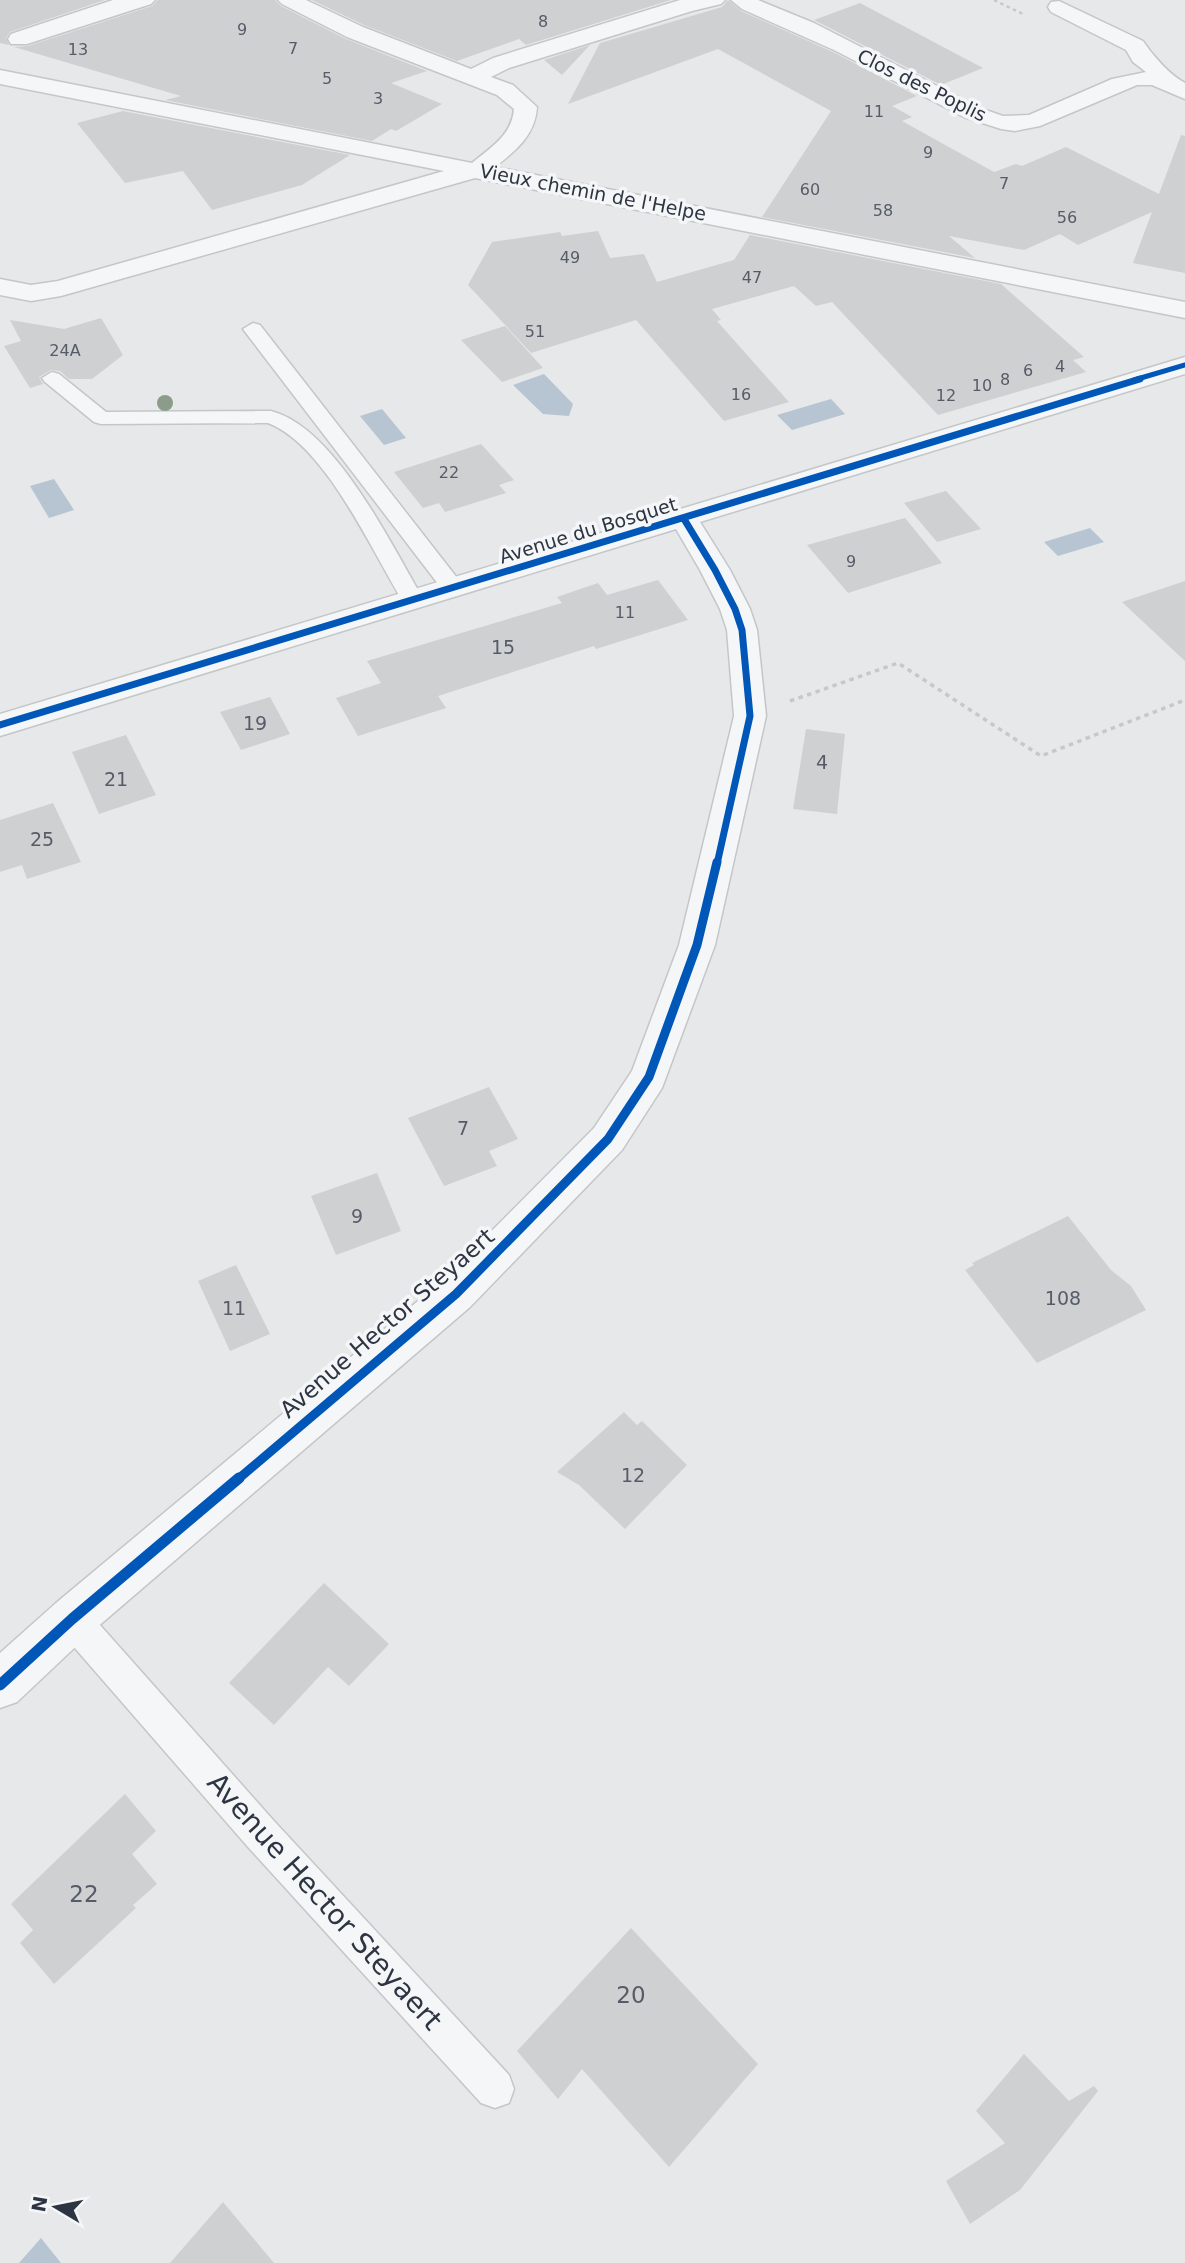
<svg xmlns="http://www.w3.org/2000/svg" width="1185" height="2263" font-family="'DejaVu Sans',sans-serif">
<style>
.water{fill:#b7c4d2}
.building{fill:#ced0d2}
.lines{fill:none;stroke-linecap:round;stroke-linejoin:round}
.lane-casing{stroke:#c4c6c8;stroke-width:3}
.street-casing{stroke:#c4c6c8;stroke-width:3}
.path-far1{stroke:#c6c8ca;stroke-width:2.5;stroke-dasharray:3.5 3.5;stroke-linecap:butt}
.path{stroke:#c6c8ca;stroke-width:3.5;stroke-dasharray:4.5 4.5;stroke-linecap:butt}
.lane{fill:#f5f6f7;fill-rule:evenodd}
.street{fill:#f5f6f7;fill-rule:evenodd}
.cycleway-far3-casing{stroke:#f4f6f8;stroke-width:8}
.cycleway-far2-casing{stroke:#f4f6f8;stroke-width:10}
.cycleway-far1-casing{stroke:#f4f6f8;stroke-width:13}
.cycleway-casing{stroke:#f4f6f8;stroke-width:16}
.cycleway-far3{stroke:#0057b8;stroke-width:5}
.cycleway-far2{stroke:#0057b8;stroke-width:7}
.cycleway-far1{stroke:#0057b8;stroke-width:9}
.cycleway{stroke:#0057b8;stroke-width:11}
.tree{fill:#8c9c8a}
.labels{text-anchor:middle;stroke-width:7;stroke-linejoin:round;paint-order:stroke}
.far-number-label{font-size:16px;fill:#565c67}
.far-street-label{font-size:19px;fill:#2d3542;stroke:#f4f6f8}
.number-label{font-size:19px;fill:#565c67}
.street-label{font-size:23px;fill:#2d3542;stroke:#f4f6f8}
.near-number-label{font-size:23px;fill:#565c67}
.near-street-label{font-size:28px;fill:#2d3542;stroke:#f4f6f8}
</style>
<rect width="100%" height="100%" fill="#e6e8ea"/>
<path class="water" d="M 544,374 L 573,404 L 569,416 L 543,414 L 513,385 Z
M 831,399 L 845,414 L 792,430 L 777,415 Z
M 382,409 L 406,438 L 384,445 L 360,416 Z
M 54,479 L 74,510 L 49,518 L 30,486 Z
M 1090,528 L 1104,542 L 1058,556 L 1044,542 Z
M 41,2238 L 61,2263 L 19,2263 Z"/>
<path class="building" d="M 0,0 L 105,0 L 10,32 L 6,38 L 9,45 L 0,43 Z
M 158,0 L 275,0 L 281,6 L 346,39 L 427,71 L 391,83 L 442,104 L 396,131 L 391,129 L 372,141 L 165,100 L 181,96 L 14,47 L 28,46 L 152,6 Z
M 312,0 L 671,0 L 526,45 L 519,39 L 457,61 L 364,25 Z
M 728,0 L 741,11 L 833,52 L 917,96 L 892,106 L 912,117 L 902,121 L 994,172 L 1016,164 L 1022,166 L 1066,147 L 1159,194 L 1181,135 L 1185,136 L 1185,273 L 1133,263 L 1152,212 L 1078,245 L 1060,234 L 1024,250 L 949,236 L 975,258 L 762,217 L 831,111 L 718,49 L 568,104 L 600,43 L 722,7 Z
M 860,3 L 983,68 L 941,85 L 814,20 Z
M 590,45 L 562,75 L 544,60 Z
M 123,111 L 350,155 L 302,185 L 212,210 L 183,171 L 125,183 L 77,123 Z
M 598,231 L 610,258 L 644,254 L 657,282 L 734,260 L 750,235 L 1001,284 L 1084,357 L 1073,360 L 1086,372 L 938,415 L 832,302 L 816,306 L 794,286 L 712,309 L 721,320 L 717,321 L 789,402 L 724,421 L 636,320 L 531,353 L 468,285 L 492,242 L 560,232 L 562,236 Z
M 101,318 L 123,355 L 92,379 L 69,379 L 60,371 L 51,370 L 39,377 L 43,384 L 30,388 L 4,346 L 21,341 L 10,320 L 64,329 Z
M 505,326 L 543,368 L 502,382 L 461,340 Z
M 481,444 L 514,480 L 499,485 L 506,493 L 445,512 L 439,503 L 423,508 L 394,472 Z
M 946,491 L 981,529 L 937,542 L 904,503 Z
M 905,518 L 942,563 L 848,593 L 807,545 Z
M 658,580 L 688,620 L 596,649 L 594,646 L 438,696 L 446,708 L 358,736 L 336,698 L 381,683 L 367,661 L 562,603 L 557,597 L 598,583 L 607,595 Z
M 1185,581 L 1185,661 L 1122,602 Z
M 270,697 L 290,734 L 241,750 L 220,712 Z
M 806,729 L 845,734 L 837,814 L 793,809 Z
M 126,735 L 156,795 L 99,814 L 72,752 Z
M 53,803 L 81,862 L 27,879 L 22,865 L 0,872 L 0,820 Z
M 489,1087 L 518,1139 L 489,1151 L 497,1166 L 444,1186 L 408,1118 Z
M 377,1173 L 401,1231 L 336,1255 L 311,1196 Z
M 1068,1216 L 1111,1270 L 1131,1286 L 1146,1310 L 1037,1363 L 965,1270 L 974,1265 L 972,1263 Z
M 236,1265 L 270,1334 L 230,1351 L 198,1281 Z
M 624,1412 L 637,1425 L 642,1421 L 687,1465 L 625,1529 L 579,1485 L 557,1472 Z
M 324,1583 L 389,1644 L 349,1686 L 328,1667 L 274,1725 L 229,1683 Z
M 125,1794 L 156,1831 L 132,1854 L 157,1884 L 133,1905 L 136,1908 L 54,1984 L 20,1943 L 33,1930 L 11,1904 Z
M 631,1928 L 758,2064 L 669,2167 L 582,2069 L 558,2099 L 517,2051 Z
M 1024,2054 L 1069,2101 L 1094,2086 L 1098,2091 L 1020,2190 L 970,2224 L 946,2181 L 1005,2143 L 976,2111 Z
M 223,2202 L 274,2263 L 170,2263 Z"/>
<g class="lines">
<g class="lane-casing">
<path id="lane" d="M 253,323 L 260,325 L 461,583 L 464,588 L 461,593 L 445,593 L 246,333 L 243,329 Z
M 52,372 L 59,374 L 106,412 L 271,411 C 335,427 391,545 424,600 L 421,605 L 405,605 C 373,554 326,445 268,423 L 101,424 L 94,422 L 45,382 L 42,378 Z
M 72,1603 L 84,1607 L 274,1821 L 509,2075 L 514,2089 L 509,2103 L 495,2108 L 481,2103 L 248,1847 L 60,1631 L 55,1619 L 60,1607 Z"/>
</g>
<g class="street-casing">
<path id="street" d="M 113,0 L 155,0 L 151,4 L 27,44 L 11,44 L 8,39 L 11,34 Z
M 278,0 L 306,0 L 363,27 L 471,69 L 493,58 L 680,0 L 725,0 L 721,4 L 692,11 L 509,68 L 491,77 L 513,85 L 537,107 C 535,136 516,150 495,167 L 1185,302 L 1185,318 L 475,178 L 61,296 L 31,301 L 0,295 L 0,279 L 31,285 L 58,281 L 444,171 L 0,84 L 0,70 L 472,163 C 491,147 512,135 514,109 L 497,95 L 347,37 L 282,4 Z
M 731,0 L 758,0 L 814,23 L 980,108 L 1003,116 L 1029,115 L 1112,79 L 1146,72 L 1133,62 L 1126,50 L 1051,12 L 1048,7 L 1051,2 L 1059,1 L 1143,41 C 1153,56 1170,75 1185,83 L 1185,99 L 1152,85 L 1137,85 L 1040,126 L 1015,131 L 1001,129 L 964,117 L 834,50 L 742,9 Z
M 1185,357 L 1185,374 L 700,522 L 730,570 L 750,609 L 757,630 L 766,716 L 715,945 L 662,1088 L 622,1150 L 470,1307 L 88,1635 L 17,1702 L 0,1708 L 0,1653 L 56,1603 L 442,1281 L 594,1128 L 632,1071 L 679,945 L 734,716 L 727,630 L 720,609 L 700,570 L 676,529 L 0,736 L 0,714 Z"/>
</g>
<path class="path-far1" d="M 994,0 L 1025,15"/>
<path class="path" d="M 790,701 L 898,663 L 1041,756 L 1185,700"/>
<use href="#lane" class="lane"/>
<use href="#street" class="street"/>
<g class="cycleway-far3-casing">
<path id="cycleway-far3" d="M 1134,380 L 1185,365"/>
</g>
<g class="cycleway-far2-casing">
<path id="cycleway-far2" d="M 684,519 L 715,570 L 735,609 L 742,630 L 750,716 L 717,864
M 0,725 L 1140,379"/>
</g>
<g class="cycleway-far1-casing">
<path id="cycleway-far1" d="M 237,1480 L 456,1294 L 608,1139 L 649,1077 L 697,945 L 717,862"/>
</g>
<g class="cycleway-casing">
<path id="cycleway" d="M 0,1685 L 72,1619 L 239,1478"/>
</g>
<use href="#cycleway-far3" class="cycleway-far3"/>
<use href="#cycleway-far2" class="cycleway-far2"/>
<use href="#cycleway-far1" class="cycleway-far1"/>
<use href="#cycleway" class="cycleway"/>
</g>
<circle class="tree" cx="165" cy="403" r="8"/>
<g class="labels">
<g class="far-number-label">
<text x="543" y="27">8</text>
<text x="242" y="35">9</text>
<text x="293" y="54">7</text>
<text x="78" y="55">13</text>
<text x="327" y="84">5</text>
<text x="378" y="104">3</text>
<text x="874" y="117">11</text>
<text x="928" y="158">9</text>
<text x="1004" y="189">7</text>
<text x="810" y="195">60</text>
<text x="883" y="216">58</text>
<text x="1067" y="223">56</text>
<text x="570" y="263">49</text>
<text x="752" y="283">47</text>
<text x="535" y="337">51</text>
<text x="65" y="356">24A</text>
<text x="1060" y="372">4</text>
<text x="1028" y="376">6</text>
<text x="1005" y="385">8</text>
<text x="982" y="391">10</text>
<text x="741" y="400">16</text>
<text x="946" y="401">12</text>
<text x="449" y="478">22</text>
<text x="851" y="567">9</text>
<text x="625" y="618">11</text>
</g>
<g class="far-street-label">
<text transform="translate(922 85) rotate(26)" y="7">Clos des Poplis</text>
<text transform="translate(593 192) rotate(11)" y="7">Vieux chemin de l'Helpe</text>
<text transform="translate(588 530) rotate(-17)" y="7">Avenue du Bosquet</text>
</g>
<g class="number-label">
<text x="503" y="654">15</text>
<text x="255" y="730">19</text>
<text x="822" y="769">4</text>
<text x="116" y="786">21</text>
<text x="42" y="846">25</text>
<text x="463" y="1135">7</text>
<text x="357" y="1223">9</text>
<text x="1063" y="1305">108</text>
<text x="234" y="1315">11</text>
<text x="633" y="1482">12</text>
</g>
<g class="street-label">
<text transform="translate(387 1323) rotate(-41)" y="8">Avenue Hector Steyaert</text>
</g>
<g class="near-number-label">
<text x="84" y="1902">22</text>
<text x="631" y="2003">20</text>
</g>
<g class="near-street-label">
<text transform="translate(325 1901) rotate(48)" y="10">Avenue Hector Steyaert</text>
</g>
</g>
<g transform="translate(56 2207) rotate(280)" stroke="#f4f6f8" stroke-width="5" paint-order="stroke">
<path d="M0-5L12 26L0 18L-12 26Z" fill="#2d3542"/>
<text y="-10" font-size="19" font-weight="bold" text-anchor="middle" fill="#2d3542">N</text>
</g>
</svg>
